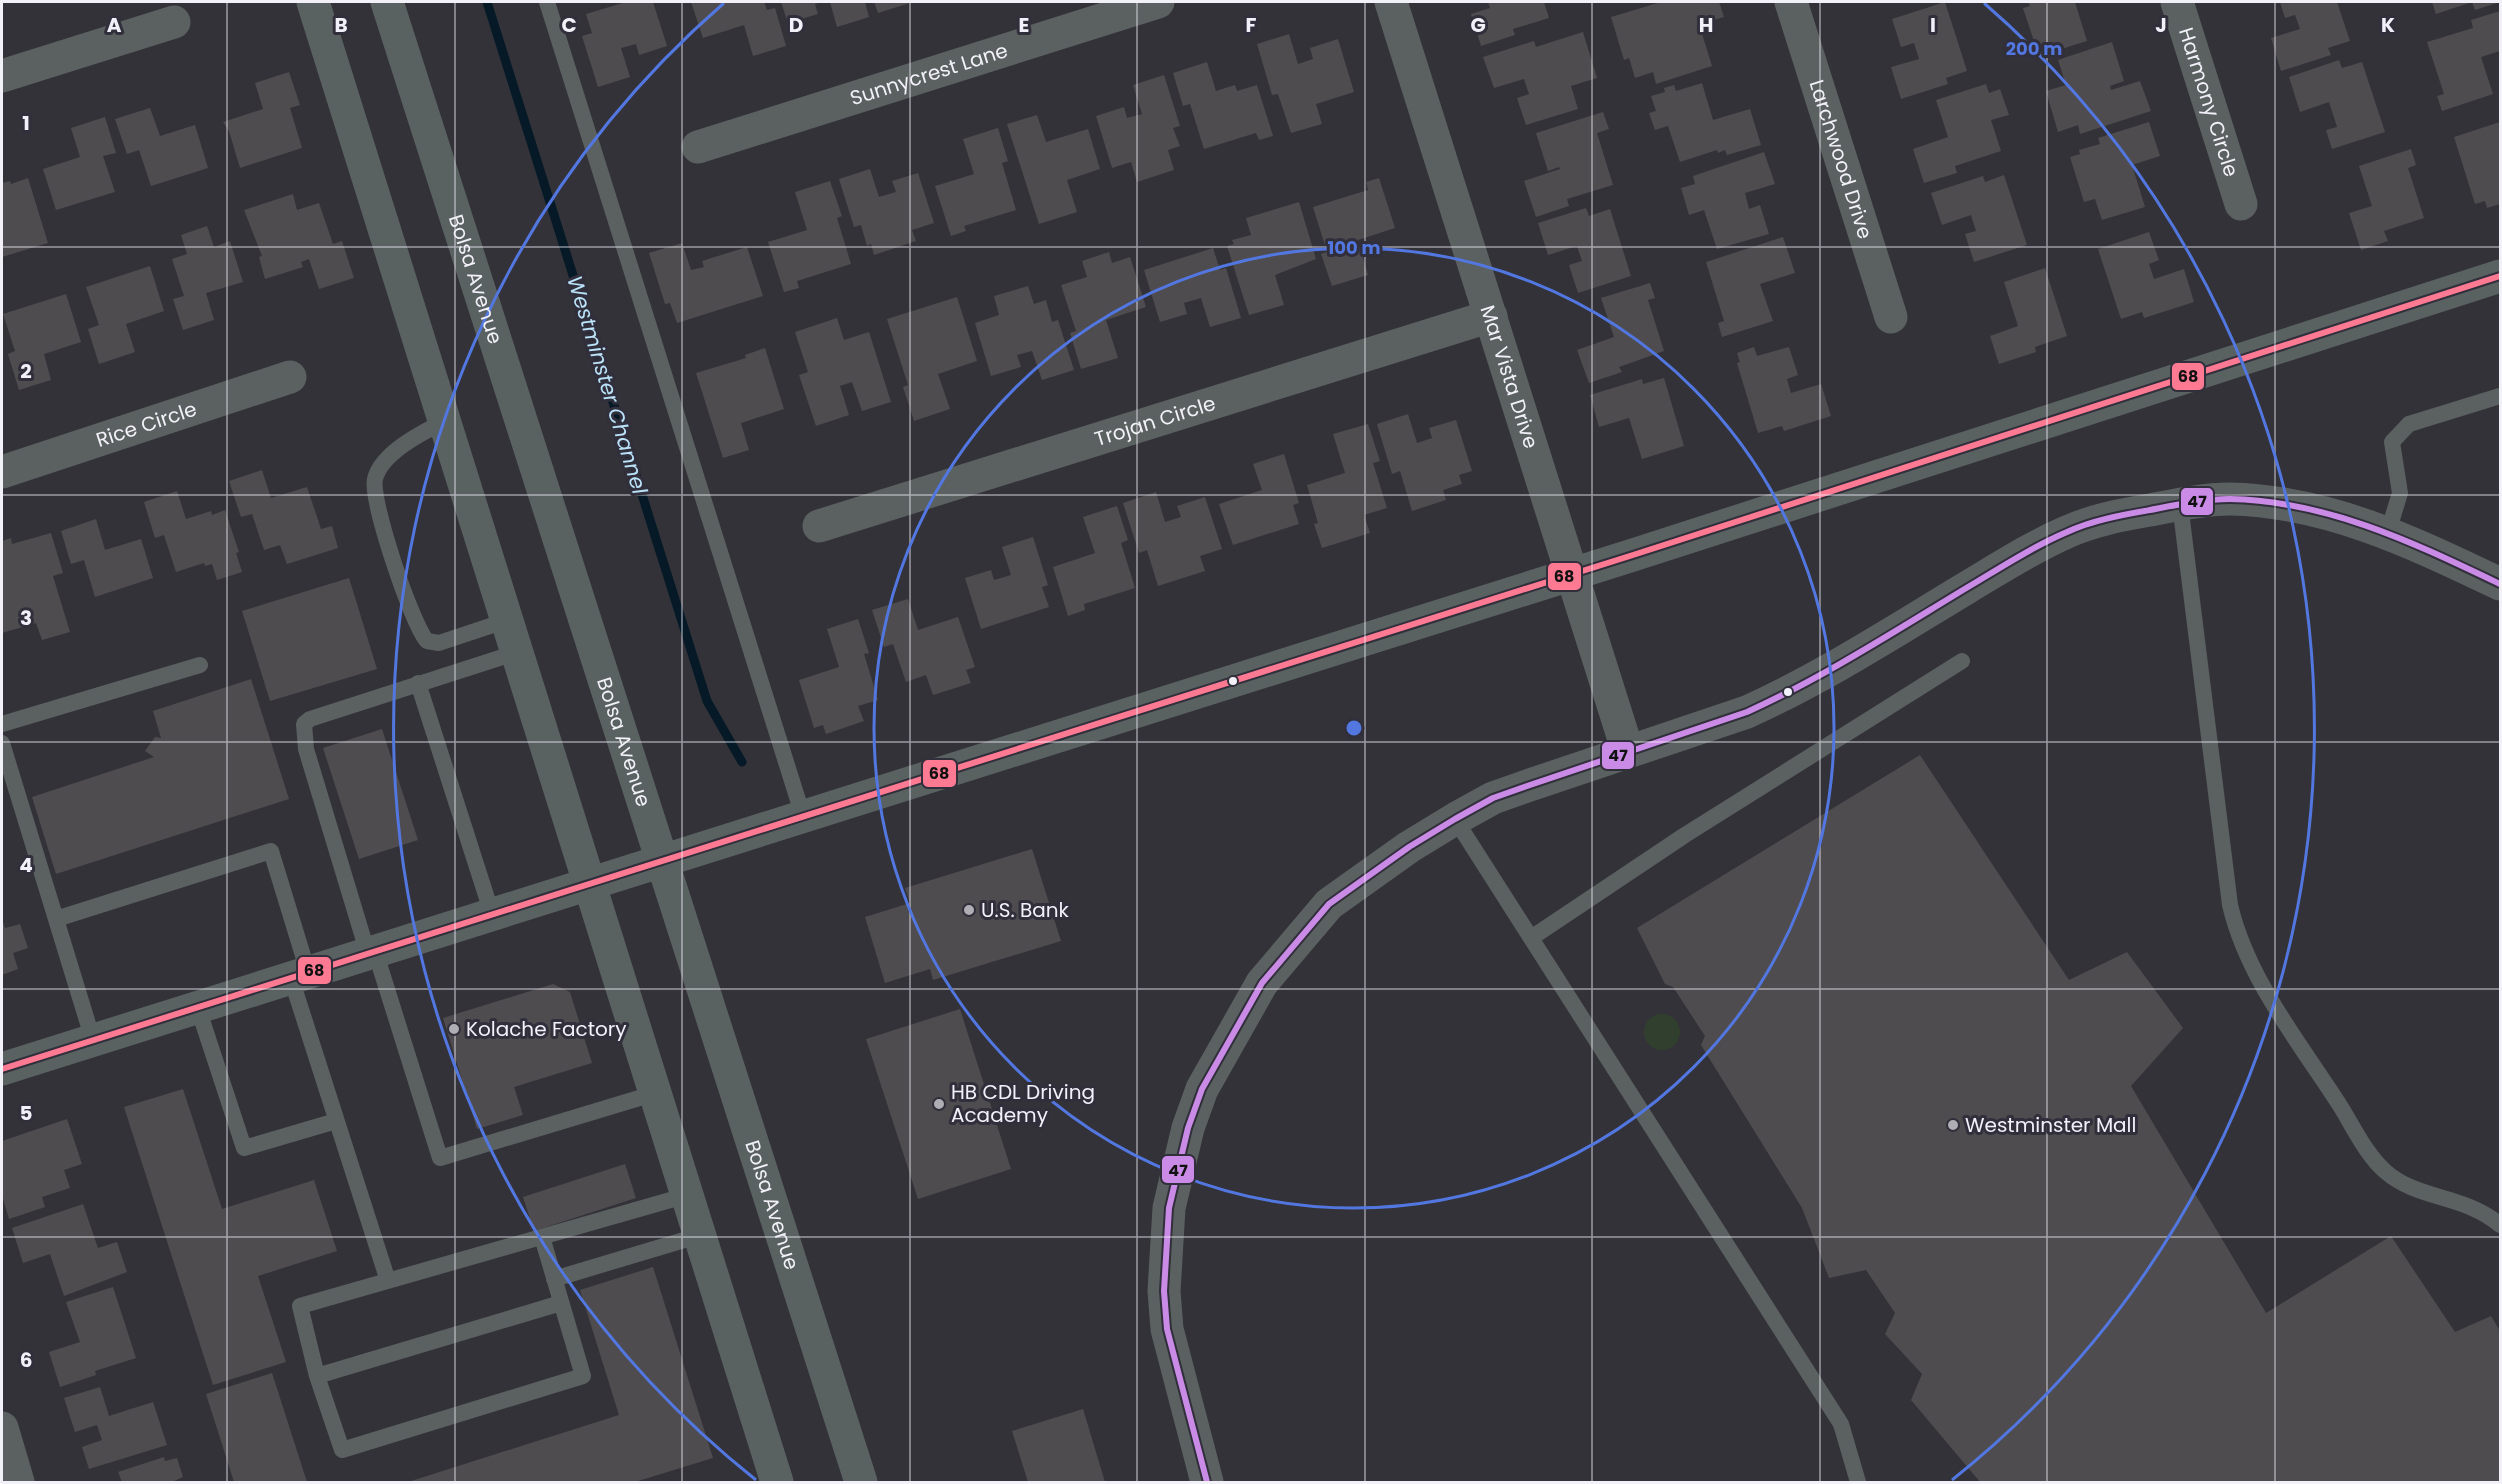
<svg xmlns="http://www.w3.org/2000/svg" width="2502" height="1484" font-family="Poppins,sans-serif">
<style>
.green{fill:#313f2e}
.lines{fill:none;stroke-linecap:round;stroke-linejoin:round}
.stream{stroke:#051927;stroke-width:9}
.building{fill:#4f4c4f}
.lane{stroke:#5b6160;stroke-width:16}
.street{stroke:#5b6160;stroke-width:33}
.secondary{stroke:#5a6261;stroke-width:33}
.bus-1-casing{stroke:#312f3b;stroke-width:10}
.bus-2-casing{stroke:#312f3b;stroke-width:10}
.bus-1{stroke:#fe7a93;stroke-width:6}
.bus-2{stroke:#ca8be6;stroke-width:6}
.grid{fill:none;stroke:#f2f1f9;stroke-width:1.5;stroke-opacity:0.55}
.ring{fill:none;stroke:#5277e0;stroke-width:3}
.bus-dot{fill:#f2f1f9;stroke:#312f3b;stroke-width:2}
.poi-dot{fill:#afaeb5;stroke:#312f3b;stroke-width:2}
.labels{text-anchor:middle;stroke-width:6;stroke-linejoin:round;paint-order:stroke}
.street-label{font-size:20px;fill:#f2f1f9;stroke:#312f3b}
.poi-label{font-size:20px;fill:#f2f1f9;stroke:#312f3b;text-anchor:start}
.water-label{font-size:21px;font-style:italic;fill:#bae2f8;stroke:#312f3b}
.grid-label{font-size:20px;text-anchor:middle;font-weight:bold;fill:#f2f1f9;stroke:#312f3b;stroke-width:6;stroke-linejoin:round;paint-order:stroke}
.centre{fill:#5277e0;stroke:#312f3b;stroke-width:3}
.ring-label{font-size:18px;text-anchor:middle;font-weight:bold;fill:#5277e0;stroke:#312f3b;stroke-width:6;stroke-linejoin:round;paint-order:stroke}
.line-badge{stroke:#312f3b;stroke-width:2}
.pale-badge-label{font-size:16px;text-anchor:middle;font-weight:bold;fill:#111}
</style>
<rect width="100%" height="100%" fill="#333238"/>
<path class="green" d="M1644 1032a18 18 0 1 1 36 0a18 18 0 1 1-36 0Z"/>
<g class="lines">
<path class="stream" d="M 487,2 L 707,701 L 742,762"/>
</g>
<path class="building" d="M 626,2 L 653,2 L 667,46 L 639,55 L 636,44 L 621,48 L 630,77 L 598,87 L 582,36 L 592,33 L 586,14 Z
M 691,2 L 764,2 L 767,10 L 775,8 L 786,46 L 753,56 L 744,25 L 703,38 Z
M 781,2 L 821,2 L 815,4 L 818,14 L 788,23 Z
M 830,2 L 865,2 L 869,17 L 837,27 Z
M 874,2 L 913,2 L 878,13 Z
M 1488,2 L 1544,2 L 1549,18 L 1513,29 L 1515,35 L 1481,46 L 1471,14 L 1490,8 Z
M 1661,2 L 1719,2 L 1724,17 L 1699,24 L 1712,66 L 1656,84 L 1653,72 L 1635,78 L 1629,58 L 1624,60 L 1611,17 Z
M 1945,2 L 1967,71 L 1946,78 L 1948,84 L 1901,99 L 1891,67 L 1919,59 L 1914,43 L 1901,47 L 1892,19 Z
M 2028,2 L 2075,2 L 2087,41 L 2039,56 L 2023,8 L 2030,6 Z
M 2280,2 L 2337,2 L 2350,41 L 2328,48 L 2331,55 L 2281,71 L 2271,38 L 2300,29 L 2295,15 L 2285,18 Z
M 2432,2 L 2500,2 L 2475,10 L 2472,2 L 2436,14 Z
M 2500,11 L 2500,51 L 2481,57 L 2493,94 L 2442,111 L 2437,96 L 2444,94 L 2427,42 L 2473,28 L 2471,20 Z
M 1583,32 L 1597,78 L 1571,86 L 1578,109 L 1526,125 L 1517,98 L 1529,94 L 1524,79 L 1494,88 L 1483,57 L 1534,41 L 1536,47 Z
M 1289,34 L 1298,64 L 1313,59 L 1310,48 L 1338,39 L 1354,92 L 1316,104 L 1322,124 L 1291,133 L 1278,94 L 1272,95 L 1257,44 Z
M 2112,42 L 2124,81 L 2110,86 L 2111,90 L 2140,81 L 2151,111 L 2080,134 L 2078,125 L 2058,132 L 2046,91 L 2066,85 L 2058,60 Z
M 2339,60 L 2342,68 L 2362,62 L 2385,132 L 2332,149 L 2326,130 L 2337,127 L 2329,102 L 2300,112 L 2289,77 Z
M 1207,62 L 1216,91 L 1235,85 L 1237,91 L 1257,85 L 1273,136 L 1259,140 L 1256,133 L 1204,149 L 1190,104 L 1183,106 L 1173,73 Z
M 289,72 L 300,105 L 290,108 L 302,148 L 240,168 L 229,131 L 223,122 L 263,109 L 255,83 Z
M 1164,75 L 1180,126 L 1173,128 L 1180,146 L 1168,150 L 1174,170 L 1137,182 L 1131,162 L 1112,168 L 1096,116 L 1124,107 L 1127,118 L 1142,114 L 1133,85 Z
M 1702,83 L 1713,120 L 1750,109 L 1761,145 L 1727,155 L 1725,150 L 1718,153 L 1717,150 L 1680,162 L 1668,126 L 1655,130 L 1649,113 L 1656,111 L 1651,96 L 1665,92 L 1664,88 L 1674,85 L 1676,91 Z
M 1986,84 L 1989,93 L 2000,89 L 2009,115 L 1991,120 L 2001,151 L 1955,166 L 1957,173 L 1924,183 L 1913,149 L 1948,137 L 1936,100 Z
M 150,108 L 160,136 L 195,125 L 208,168 L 151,186 L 139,150 L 127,154 L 115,119 Z
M 1603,112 L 1609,129 L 1597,133 L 1613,185 L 1567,199 L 1569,206 L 1536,217 L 1524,181 L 1560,169 L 1559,167 L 1548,171 L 1536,133 Z
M 1037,115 L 1046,142 L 1088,129 L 1100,169 L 1067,180 L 1077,212 L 1039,224 L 1007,124 Z
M 105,117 L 116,153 L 103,156 L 115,192 L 56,210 L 43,169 L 80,157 L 71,128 Z
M 2149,122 L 2160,156 L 2132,165 L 2145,207 L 2102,220 L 2095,199 L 2084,202 L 2070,157 L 2080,154 L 2079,150 L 2100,144 L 2098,138 Z
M 2500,122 L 2500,204 L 2487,208 L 2485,201 L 2475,204 L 2454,137 Z
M 998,128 L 1008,161 L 1002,163 L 1016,210 L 964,226 L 966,231 L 951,236 L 935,186 L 974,174 L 963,139 Z
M 2411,149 L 2416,165 L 2408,168 L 2424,218 L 2384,231 L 2388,241 L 2361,250 L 2349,213 L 2372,206 L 2359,166 Z
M 1764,152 L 1775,184 L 1745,193 L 1749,209 L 1760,205 L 1769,234 L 1717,249 L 1704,210 L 1689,215 L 1681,188 L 1695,184 L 1693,176 Z
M 870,169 L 879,197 L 896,192 L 892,181 L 918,173 L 934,223 L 912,230 L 916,241 L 874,255 L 871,244 L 867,246 L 861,225 L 854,227 L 839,179 Z
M 2004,175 L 2027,245 L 1974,262 L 1965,234 L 1976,231 L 1971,215 L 1942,225 L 1931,193 L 1983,176 L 1985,182 Z
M 28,178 L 48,243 L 2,257 L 2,183 L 10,181 L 11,184 Z
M 1379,178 L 1395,228 L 1358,240 L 1368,275 L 1332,286 L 1321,254 L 1327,252 L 1313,207 L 1368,190 L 1366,182 Z
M 830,181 L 842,216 L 837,218 L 851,264 L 797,281 L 799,288 L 784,292 L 768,242 L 807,230 L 795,192 Z
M 293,194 L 297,210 L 319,203 L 333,244 L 342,241 L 354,278 L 319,289 L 309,259 L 301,262 L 303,267 L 265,279 L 259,257 L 262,256 L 244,210 Z
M 1299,202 L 1316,259 L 1275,275 L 1284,305 L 1249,315 L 1227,246 L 1234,244 L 1232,240 L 1251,235 L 1246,218 Z
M 1586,208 L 1589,216 L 1610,209 L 1631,276 L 1578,293 L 1569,265 L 1582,261 L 1577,246 L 1548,255 L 1538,223 Z
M 207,226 L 214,247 L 230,241 L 243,282 L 206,293 L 214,320 L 183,330 L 173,299 L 184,296 L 172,259 L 187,254 L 181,235 Z
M 2149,232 L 2159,260 L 2149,264 L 2154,279 L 2184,269 L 2194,302 L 2144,318 L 2142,312 L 2121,319 L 2098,249 Z
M 1783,237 L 1795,273 L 1760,284 L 1773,321 L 1722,337 L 1718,323 L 1724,321 L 1706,262 Z
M 682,243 L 691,270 L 704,267 L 702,261 L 747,247 L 763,296 L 677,323 L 670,303 L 665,304 L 649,253 Z
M 1213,248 L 1220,270 L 1226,268 L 1241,318 L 1210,327 L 1201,298 L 1184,303 L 1187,314 L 1160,322 L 1144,270 Z
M 1109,252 L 1112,263 L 1130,257 L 1146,307 L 1106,320 L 1118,358 L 1081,369 L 1070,333 L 1076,331 L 1061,285 L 1087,277 L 1082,261 Z
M 150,266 L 164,311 L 126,324 L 135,352 L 99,364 L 88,329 L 99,325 L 86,287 Z
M 2045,268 L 2067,336 L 2035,347 L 2036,352 L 1999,364 L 1990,336 L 2018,326 L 2004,282 Z
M 1650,283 L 1655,298 L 1648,300 L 1664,351 L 1619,367 L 1622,372 L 1589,383 L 1577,350 L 1614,337 L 1601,298 Z
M 1028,286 L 1034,304 L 1046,300 L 1052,322 L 1058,320 L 1074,370 L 1042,380 L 1032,351 L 1017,355 L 1021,367 L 991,376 L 975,323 L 999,315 L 994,296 Z
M 66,294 L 81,342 L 44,354 L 51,380 L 19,390 L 8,354 L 15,351 L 3,314 Z
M 957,297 L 977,361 L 938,374 L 950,409 L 914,421 L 903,387 L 908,385 L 887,319 Z
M 837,318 L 844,340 L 869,332 L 891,402 L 862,411 L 852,382 L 840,386 L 849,415 L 816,426 L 799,375 L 808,372 L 795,332 Z
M 1754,347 L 1757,356 L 1789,347 L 1798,375 L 1787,379 L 1791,393 L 1821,384 L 1831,416 L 1784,431 L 1782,426 L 1758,433 L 1737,363 L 1740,362 L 1737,353 Z
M 765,348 L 784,409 L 741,423 L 749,450 L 723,458 L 696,373 L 746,358 L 745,355 Z
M 1664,378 L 1684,446 L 1642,459 L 1629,418 L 1599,427 L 1590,395 L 1642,379 L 1643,384 Z
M 1408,414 L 1417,443 L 1432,438 L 1429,428 L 1456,420 L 1472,471 L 1459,475 L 1462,484 L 1443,490 L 1446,500 L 1412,511 L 1400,471 L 1392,474 L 1377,424 Z
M 1368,424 L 1380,461 L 1373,463 L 1387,508 L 1364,515 L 1370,533 L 1322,548 L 1314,524 L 1318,523 L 1307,485 L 1345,473 L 1333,434 Z
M 1284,454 L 1299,503 L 1293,505 L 1299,524 L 1233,545 L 1219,504 L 1262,490 L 1253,464 Z
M 262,470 L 271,498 L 307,487 L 321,529 L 332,526 L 338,548 L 287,564 L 280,545 L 264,550 L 252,514 L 241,517 L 229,481 Z
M 177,491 L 186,519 L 211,511 L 212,515 L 225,510 L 239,552 L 236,553 L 242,572 L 217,580 L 212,564 L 205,566 L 204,563 L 176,572 L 164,535 L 155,538 L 144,502 Z
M 1156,492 L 1165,522 L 1181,517 L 1177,506 L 1205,497 L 1222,549 L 1200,556 L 1205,571 L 1158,586 L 1147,550 L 1139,553 L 1123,503 Z
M 1117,506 L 1128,540 L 1121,543 L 1135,588 L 1084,604 L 1085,610 L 1068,616 L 1053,567 L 1095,553 L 1083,517 Z
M 96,519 L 105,550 L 141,539 L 153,578 L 95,597 L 84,560 L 71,564 L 61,531 Z
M 51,533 L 63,573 L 53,576 L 70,632 L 42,640 L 36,623 L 2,633 L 2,541 L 11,538 L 12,544 Z
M 1033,537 L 1048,585 L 1042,587 L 1049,607 L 981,629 L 965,578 L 991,570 L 994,580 L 1011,575 L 1002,547 Z
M 349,578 L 377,669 L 270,701 L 242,611 Z
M 908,599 L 918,630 L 958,617 L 975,667 L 966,670 L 971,683 L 933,695 L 926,675 L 906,682 L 893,644 L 884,647 L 872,610 Z
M 858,619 L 869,653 L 864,654 L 878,700 L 858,706 L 864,721 L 826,734 L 823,725 L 814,728 L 799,680 L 839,667 L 827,629 Z
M 251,679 L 289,799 L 56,874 L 32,797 L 154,757 L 145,751 L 155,737 L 161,738 L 153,711 Z
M 382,729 L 418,840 L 359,859 L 323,748 Z
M 1920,755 L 2069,980 L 2127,952 L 2183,1028 L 2131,1086 L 2266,1313 L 2391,1236 L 2455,1332 L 2491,1316 L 2500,1331 L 2500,1482 L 1980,1482 L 1911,1400 L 1922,1374 L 1885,1334 L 1895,1313 L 1866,1270 L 1829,1278 L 1802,1208 L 1701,1045 L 1705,1036 L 1673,987 L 1665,984 L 1637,928 Z
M 1032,849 L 1061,941 L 933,980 L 930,969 L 885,983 L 865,917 L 910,903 L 905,888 Z
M 2,919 L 5,928 L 20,924 L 28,948 L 13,953 L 18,969 L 2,975 Z
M 553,984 L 570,992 L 592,1063 L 514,1087 L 523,1115 L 477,1129 L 443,1018 Z
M 960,1009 L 1011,1169 L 918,1199 L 866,1039 Z
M 183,1089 L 222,1209 L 314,1180 L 337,1251 L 258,1276 L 286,1362 L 213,1385 L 124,1107 Z
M 67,1119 L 82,1164 L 64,1170 L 70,1188 L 42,1197 L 45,1207 L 9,1219 L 2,1195 L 2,1141 Z
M 625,1164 L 636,1198 L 534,1231 L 523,1197 Z
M 83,1204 L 98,1248 L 117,1242 L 127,1272 L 64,1296 L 50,1254 L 23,1263 L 12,1228 Z
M 653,1267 L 713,1458 L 635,1482 L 408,1482 L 619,1415 L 580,1290 Z
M 113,1287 L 136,1358 L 95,1371 L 96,1375 L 60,1387 L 49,1352 L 80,1342 L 66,1302 Z
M 272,1373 L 307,1482 L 234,1482 L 206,1394 Z
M 100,1387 L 109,1416 L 153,1402 L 167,1445 L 89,1469 L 82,1447 L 102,1440 L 97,1425 L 75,1432 L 64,1398 Z
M 1083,1409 L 1105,1482 L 1028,1482 L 1012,1431 Z
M 164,1457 L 165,1461 L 177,1458 L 183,1477 L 172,1482 L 122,1482 L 118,1472 Z"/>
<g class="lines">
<path class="lane" d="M 547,2 L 803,816
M 445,421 C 423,432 381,453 375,479 C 370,500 412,625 427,641 L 439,643 L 508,620
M 2180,504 L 2230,905 C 2247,978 2299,1042 2339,1104 C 2353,1126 2366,1155 2386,1172 C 2418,1200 2466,1195 2500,1225
M 2388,532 L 2400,493 L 2392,442 L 2409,424 L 2500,396
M 418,683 L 492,914
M 2,724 L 200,665
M 2,743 L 93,1040
M 1455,819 L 1841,1424 L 1858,1482
M 56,919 L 271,851 L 308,972
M 1531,938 L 1685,835 L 1962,661
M 375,951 L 440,1158 L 656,1093
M 368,954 L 306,749 L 304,724 L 310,719 L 518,652
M 291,978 L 388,1281
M 198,1008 L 244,1148 L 336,1121
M 542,1237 L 583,1376 L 342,1450 L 317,1376 L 300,1306 L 688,1195
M 554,1279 L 701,1235
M 317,1376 L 561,1303"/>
<g class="street">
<path id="s1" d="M 1391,2 L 1628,752"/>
<path id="s2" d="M 1791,2 L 1891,317"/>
<path id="s3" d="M 2177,2 L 2241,204"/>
<path d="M 2,76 L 174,22"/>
<path id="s4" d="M 698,147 L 1158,2"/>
<path id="s5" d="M 2,472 L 290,377"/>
<path id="s6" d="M 819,526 L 1491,316"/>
<path d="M 2,1428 L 18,1482"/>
<path d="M 1207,1482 L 1167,1329 L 1164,1291 L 1169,1208 L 1188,1128 L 1202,1089 L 1262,983 L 1329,904 L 1409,847 L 1455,819 L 1493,798 L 1527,786 L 1747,712 C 1824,677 1895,631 1968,587 C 2000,568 2032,547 2067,532 C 2093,520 2122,515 2150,510 C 2176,505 2204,499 2230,499 C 2328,501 2414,543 2500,584"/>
</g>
<g class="secondary">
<path d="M 313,2 L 777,1482"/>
<path id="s7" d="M 387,2 L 861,1482"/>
<path d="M 2,1069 L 1633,555 L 2500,276"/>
</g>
<g class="bus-1-casing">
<path id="bus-1" d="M 2,1069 L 1633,555 L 2500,276"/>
</g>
<g class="bus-2-casing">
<path id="bus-2" d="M 1207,1482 L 1167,1329 L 1164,1291 L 1169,1208 L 1188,1128 L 1202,1089 L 1262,983 L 1329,904 L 1409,847 L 1455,819 L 1493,798 L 1527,786 L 1747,712 C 1824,677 1895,631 1968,587 C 2000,568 2032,547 2067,532 C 2093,520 2122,515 2150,510 C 2176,505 2204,499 2230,499 C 2328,501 2414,543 2500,584"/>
</g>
<use href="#bus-1" class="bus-1"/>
<use href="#bus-2" class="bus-2"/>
</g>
<path class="grid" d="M 227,2 L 227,1482M 455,2 L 455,1482M 682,2 L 682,1482M 910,2 L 910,1482M 1137,2 L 1137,1482M 1365,2 L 1365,1482M 1592,2 L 1592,1482M 1820,2 L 1820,1482M 2047,2 L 2047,1482M 2275,2 L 2275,1482M 2,247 L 2500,247M 2,495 L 2500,495M 2,742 L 2500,742M 2,989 L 2500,989M 2,1237 L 2500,1237"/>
<g class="ring">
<circle cx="1354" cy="728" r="480"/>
<path d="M756 1480A961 961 0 0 1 724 3M1984 3A961 961 0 0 1 1952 1480"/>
</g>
<g class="bus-dot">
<circle cx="1233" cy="681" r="5"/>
<circle cx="1788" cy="692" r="5"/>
</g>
<g class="poi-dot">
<circle cx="969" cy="910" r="6"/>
<circle cx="454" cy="1029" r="6"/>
<circle cx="939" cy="1104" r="6"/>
<circle cx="1953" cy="1125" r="6"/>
</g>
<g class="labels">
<g class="street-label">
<text dy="7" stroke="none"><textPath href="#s4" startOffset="242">Sunnycrest Lane</textPath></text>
<text dy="7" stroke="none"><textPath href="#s3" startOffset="105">Harmony Circle</textPath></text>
<text dy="7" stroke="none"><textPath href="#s2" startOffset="165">Larchwood Drive</textPath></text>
<text dy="7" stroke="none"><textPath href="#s7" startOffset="291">Bolsa Avenue</textPath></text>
<text dy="7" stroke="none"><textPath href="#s1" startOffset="393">Mar Vista Drive</textPath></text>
<text dy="7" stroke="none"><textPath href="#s6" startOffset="352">Trojan Circle</textPath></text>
<text dy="7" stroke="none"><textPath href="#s5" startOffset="152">Rice Circle</textPath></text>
<text dy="7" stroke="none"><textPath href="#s7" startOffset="777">Bolsa Avenue</textPath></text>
<text dy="7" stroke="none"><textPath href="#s7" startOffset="1263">Bolsa Avenue</textPath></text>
</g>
<g class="poi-label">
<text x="981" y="917">U.S. Bank</text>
<text x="466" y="1036">Kolache Factory</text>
<text x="951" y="1099">HB CDL Driving<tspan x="951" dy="23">Academy</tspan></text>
<text x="1965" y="1132">Westminster Mall</text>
</g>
<g class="water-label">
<text transform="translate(607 385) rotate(73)" y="7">Westminster Channel</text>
</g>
</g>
<g class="grid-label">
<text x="114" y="32">A</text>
<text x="341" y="32">B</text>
<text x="569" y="32">C</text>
<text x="796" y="32">D</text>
<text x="1024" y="32">E</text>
<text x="1251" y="32">F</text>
<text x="1478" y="32">G</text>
<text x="1706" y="32">H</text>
<text x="1933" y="32">I</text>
<text x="2161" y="32">J</text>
<text x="2388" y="32">K</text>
<text x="26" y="130">1</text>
<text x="26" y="378">2</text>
<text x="26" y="625">3</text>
<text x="26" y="872">4</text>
<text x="26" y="1120">5</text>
<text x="26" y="1367">6</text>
</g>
<circle cx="1354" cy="728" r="9" class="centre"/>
<g class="ring-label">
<text x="2034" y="55">200 m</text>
<text x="1354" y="254">100 m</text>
</g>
<g class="line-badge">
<rect x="2171" y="362" width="34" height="29" rx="6" fill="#fe7a93"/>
<rect x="2180" y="487" width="34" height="29" rx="6" fill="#ca8be6"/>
<rect x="1547" y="562" width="35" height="29" rx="6" fill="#fe7a93"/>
<rect x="1601" y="741" width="34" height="29" rx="6" fill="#ca8be6"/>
<rect x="922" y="759" width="35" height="29" rx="6" fill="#fe7a93"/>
<rect x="297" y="956" width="35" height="29" rx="6" fill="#fe7a93"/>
<rect x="1161" y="1155" width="34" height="29" rx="6" fill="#ca8be6"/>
</g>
<g class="pale-badge-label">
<text x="2188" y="382">68</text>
<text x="2197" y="507">47</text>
<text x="1564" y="582">68</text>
<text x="1618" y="761">47</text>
<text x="939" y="779">68</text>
<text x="314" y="976">68</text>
<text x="1178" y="1176">47</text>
</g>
<rect width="2502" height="1484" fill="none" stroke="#f2f1f9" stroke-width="6"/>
</svg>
